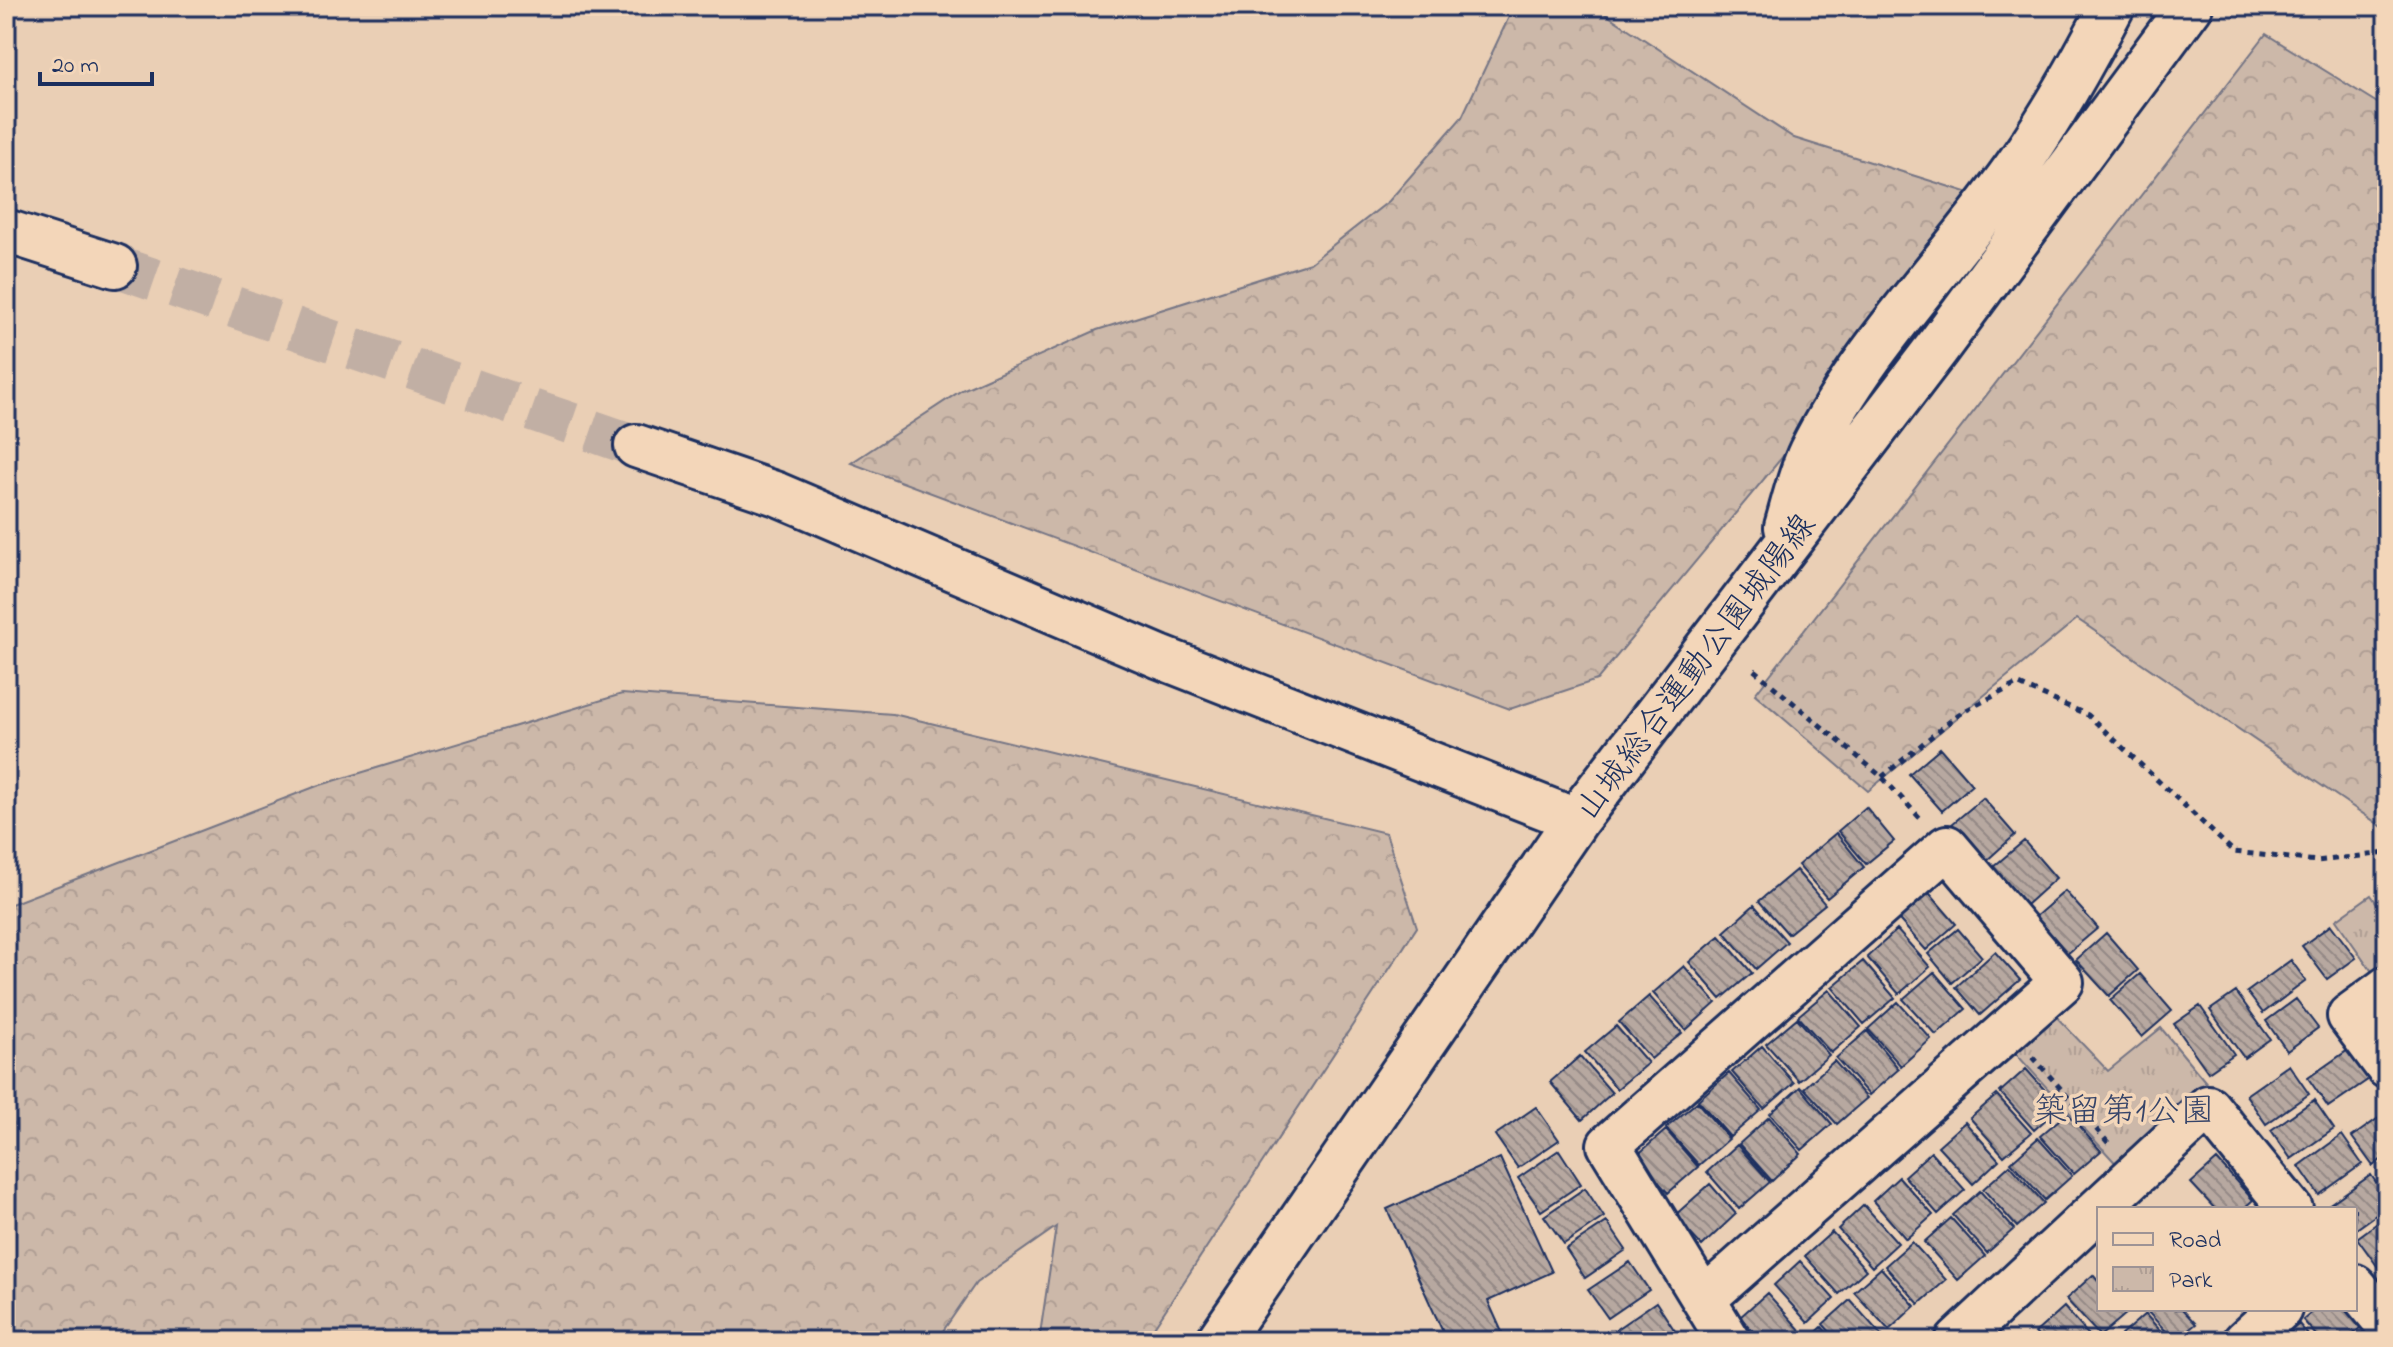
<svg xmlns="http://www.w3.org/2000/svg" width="2393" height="1347" font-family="'Indie Flower','Klee One',sans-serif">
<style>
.forest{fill:url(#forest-crowns);stroke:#747484;stroke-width:2}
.park{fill:url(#park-tufts);stroke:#747484;stroke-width:2}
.building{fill:url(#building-back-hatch);stroke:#1b2f5e;stroke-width:2}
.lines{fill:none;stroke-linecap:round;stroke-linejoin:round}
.minor-tunnel{stroke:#c1afa4;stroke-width:42;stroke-dasharray:42 21;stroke-linecap:butt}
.minor-casing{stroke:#1b2f5e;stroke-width:48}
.major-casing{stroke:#1b2f5e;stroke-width:50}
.path{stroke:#1b2f5e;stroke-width:5;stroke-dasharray:6 6;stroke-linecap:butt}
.minor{stroke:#f3d6b9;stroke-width:42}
.major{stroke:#f3d6b9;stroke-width:44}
.labels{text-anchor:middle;stroke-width:7;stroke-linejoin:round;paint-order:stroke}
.street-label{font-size:34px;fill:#1b2f5e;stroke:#f3d6b9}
.park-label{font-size:34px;fill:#364469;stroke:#f3d6b9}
</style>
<defs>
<pattern id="forest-crowns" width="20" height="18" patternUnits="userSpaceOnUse" patternTransform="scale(2)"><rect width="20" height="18" fill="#ccb8a9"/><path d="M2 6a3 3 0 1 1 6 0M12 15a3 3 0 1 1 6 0" fill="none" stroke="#af9e94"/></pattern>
<pattern id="park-tufts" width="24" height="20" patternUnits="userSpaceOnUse" patternTransform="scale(2)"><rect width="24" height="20" fill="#ccb8a9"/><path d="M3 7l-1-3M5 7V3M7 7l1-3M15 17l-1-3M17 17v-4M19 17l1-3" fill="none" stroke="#af9e94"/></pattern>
<pattern id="building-back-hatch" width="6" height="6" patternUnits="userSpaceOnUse" patternTransform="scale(2)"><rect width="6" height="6" fill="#b7a8a0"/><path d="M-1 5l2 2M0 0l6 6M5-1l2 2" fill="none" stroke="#948986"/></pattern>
</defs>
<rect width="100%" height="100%" fill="#eacfb5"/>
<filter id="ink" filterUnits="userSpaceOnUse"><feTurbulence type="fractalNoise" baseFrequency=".0125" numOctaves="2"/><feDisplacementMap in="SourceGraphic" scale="16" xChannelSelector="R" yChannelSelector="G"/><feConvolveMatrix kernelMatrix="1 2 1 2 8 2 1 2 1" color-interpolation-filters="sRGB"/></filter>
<g filter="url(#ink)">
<path class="forest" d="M 1514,6 L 1608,6 L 1604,13 L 1794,138 L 1995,201 L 1597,680 L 1510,709 L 851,463 L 962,390 L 1097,330 L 1310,263 L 1389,201 L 1462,117 Z
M 2266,34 L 2387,109 L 2387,830 L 2077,619 L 1868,791 L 1755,694 Z
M 622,694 L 893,714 L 1386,833 L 1417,927 L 1145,1341 L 1039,1341 L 1056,1227 L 976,1283 L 936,1341 L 6,1341 L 6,906 L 317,786 Z"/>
<path class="park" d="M 2371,895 L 2387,918 L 2387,963 L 2373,973 L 2336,920 Z
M 2050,1010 L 2108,1071 L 2161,1028 L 2209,1086 L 2120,1168 L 2008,1045 Z"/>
<path class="building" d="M 1940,748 L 1972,785 L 1942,811 L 1909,774 Z
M 1983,798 L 2015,835 L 1985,862 L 1952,824 Z
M 1866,807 L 1894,841 L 1866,864 L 1838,831 Z
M 1836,833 L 1864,867 L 1827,898 L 1798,865 Z
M 2024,841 L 2056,878 L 2026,905 L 1993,867 Z
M 1796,870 L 1825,904 L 1788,934 L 1759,901 Z
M 1924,887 L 1956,924 L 1926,950 L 1893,913 Z
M 2065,891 L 2098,928 L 2067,954 L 2035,917 Z
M 1754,905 L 1787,942 L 1756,969 L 1724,932 Z
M 2331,925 L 2356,958 L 2327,979 L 2302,946 Z
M 1958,929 L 1982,957 L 1952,983 L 1928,954 Z
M 1897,930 L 1930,967 L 1899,994 L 1867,957 Z
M 2106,933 L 2138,970 L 2109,996 L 2076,960 Z
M 1720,936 L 1752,973 L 1721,999 L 1689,962 Z
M 1995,952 L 2020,980 L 1980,1015 L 1956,987 Z
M 2291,960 L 2306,981 L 2263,1013 L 2247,992 Z
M 1863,961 L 1895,998 L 1864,1024 L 1832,987 Z
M 1684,966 L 1716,1003 L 1686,1030 L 1653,993 Z
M 1934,972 L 1966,1009 L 1936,1035 L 1903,999 Z
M 2140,974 L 2172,1011 L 2142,1037 L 2110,1000 Z
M 1829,990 L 1861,1027 L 1831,1053 L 1798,1016 Z
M 2236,992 L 2270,1039 L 2244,1058 L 2210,1010 Z
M 1649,996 L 1682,1033 L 1651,1059 L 1619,1022 Z
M 2296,999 L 2318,1028 L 2287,1051 L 2266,1021 Z
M 1898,1002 L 1931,1039 L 1901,1066 L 1868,1029 Z
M 2200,1006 L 2234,1054 L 2208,1072 L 2174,1024 Z
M 1797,1018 L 1829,1055 L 1799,1081 L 1766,1044 Z
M 1616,1026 L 1648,1063 L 1617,1089 L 1585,1052 Z
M 1867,1031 L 1899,1069 L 1869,1095 L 1836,1058 Z
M 1762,1046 L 1794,1083 L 1764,1109 L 1732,1072 Z
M 2351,1048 L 2372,1077 L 2328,1107 L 2308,1078 Z
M 1580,1056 L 1612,1093 L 1582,1120 L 1550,1082 Z
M 1834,1061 L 1867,1098 L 1837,1124 L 1804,1088 Z
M 2289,1065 L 2309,1094 L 2266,1124 L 2246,1095 Z
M 2026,1069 L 2060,1107 L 2034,1130 L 2000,1092 Z
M 1729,1073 L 1761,1110 L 1730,1137 L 1698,1100 Z
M 1800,1087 L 1832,1124 L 1802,1150 L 1770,1114 Z
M 1997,1095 L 2031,1133 L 2004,1156 L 1970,1118 Z
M 2314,1100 L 2334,1129 L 2291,1159 L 2271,1130 Z
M 1697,1102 L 1729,1139 L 1699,1165 L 1666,1128 Z
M 1536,1107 L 1559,1140 L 1518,1168 L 1495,1135 Z
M 2387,1112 L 2387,1155 L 2373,1166 L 2352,1137 Z
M 2067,1113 L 2101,1151 L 2074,1174 L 2040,1136 Z
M 1769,1117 L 1801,1154 L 1772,1181 L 1739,1144 Z
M 1965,1122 L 1999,1160 L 1973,1184 L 1938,1146 Z
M 1666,1130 L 1698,1167 L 1668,1193 L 1636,1156 Z
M 2342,1135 L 2362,1164 L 2319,1195 L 2299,1166 Z
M 2038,1138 L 2072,1176 L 2045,1200 L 2011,1162 Z
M 1737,1145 L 1770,1182 L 1739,1209 L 1707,1172 Z
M 1559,1150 L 1581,1184 L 1541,1211 L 1518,1178 Z
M 1931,1152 L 1965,1190 L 1938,1214 L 1904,1176 Z
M 1500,1158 L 1552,1272 L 1488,1301 L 1506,1341 L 1447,1341 L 1387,1209 Z
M 2217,1160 L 2253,1200 L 2243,1209 L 2215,1209 L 2191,1183 Z
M 2010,1165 L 2044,1203 L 2017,1227 L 1983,1189 Z
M 2371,1175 L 2387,1198 L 2387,1207 L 2355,1230 L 2355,1209 L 2330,1209 L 2327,1206 Z
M 1899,1177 L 1933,1215 L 1906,1239 L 1873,1201 Z
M 1710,1184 L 1736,1214 L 1702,1246 L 1674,1216 Z
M 1585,1188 L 1604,1217 L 1564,1244 L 1544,1216 Z
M 1980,1191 L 2014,1229 L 1987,1253 L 1953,1215 Z
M 1864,1205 L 1898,1243 L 1872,1267 L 1838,1229 Z
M 2387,1216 L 2387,1271 L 2383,1274 L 2357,1238 Z
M 1951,1218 L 1985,1256 L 1958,1280 L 1924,1242 Z
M 1607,1222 L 1626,1250 L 1585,1278 L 1566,1249 Z
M 1832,1232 L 1866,1270 L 1839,1294 L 1805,1256 Z
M 1912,1242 L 1946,1280 L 1919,1304 L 1885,1266 Z
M 1800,1261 L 1834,1299 L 1808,1323 L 1774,1285 Z
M 1630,1262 L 1649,1290 L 1608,1318 L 1588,1290 Z
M 1881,1268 L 1915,1306 L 1889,1330 L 1854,1292 Z
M 2093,1275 L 2099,1282 L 2099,1309 L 2123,1309 L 2127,1313 L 2100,1336 L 2066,1299 Z
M 1767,1293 L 1801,1331 L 1790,1341 L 1762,1341 L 1740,1317 Z
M 1850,1300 L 1884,1338 L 1880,1341 L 1838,1341 L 1823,1324 Z
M 1656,1302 L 1675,1331 L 1660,1341 L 1622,1341 L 1615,1330 Z
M 2064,1307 L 2094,1341 L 2043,1341 L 2035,1333 Z
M 2149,1309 L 2182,1309 L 2196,1324 L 2175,1341 L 2147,1311 Z
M 2316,1309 L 2345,1309 L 2361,1327 L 2346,1341 L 2321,1341 L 2303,1320 Z
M 2145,1314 L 2170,1341 L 2126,1341 L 2121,1335 Z
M 2299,1324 L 2313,1341 L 2280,1341 Z
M 1822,1327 L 1834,1341 L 1807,1341 Z"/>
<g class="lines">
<path class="minor-tunnel" d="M 115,266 L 636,446"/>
<g class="minor-casing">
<path id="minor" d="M 6,231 L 115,266
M 636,446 L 777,494 L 1160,657 L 1576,820
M 2387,988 L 2349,1016 L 2387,1067
M 2355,1286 L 2387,1324
M 1704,1299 L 2062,982 L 1947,847 L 1609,1145 L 1729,1341
M 1957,1341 L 2208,1107 L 2291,1209
M 2245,1341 L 2280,1309"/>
</g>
<g class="major-casing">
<path id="major" d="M 1787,527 C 1794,503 1800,475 1811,452 C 1865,343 1955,257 2023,158 C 2057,109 2085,58 2112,6
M 1219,1341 L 1576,820 L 1937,348 L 2190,6"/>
</g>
<path class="path" d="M 1754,670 L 1882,777 L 1920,818
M 1882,777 L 1959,714 L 2017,684 L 2088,715 L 2234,852 L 2317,861 L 2387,853
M 2033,1057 L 2111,1146"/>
<use href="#minor" class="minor"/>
<use href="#major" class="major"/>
</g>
</g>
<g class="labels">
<g class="street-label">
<text transform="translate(1694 666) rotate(-53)" y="12">山城総合運動公園城陽線</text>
</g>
<g class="park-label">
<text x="2124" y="1121">築留第1公園</text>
</g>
</g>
<rect width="2393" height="1347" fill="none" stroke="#f3d6b9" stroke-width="32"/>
<rect x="16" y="16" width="2361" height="1315" fill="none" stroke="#1b2f5e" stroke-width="3" filter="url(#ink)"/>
<rect x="2097" y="1207" width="260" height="104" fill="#f3d6b9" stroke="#9d9395" stroke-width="2"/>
<rect x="2113" y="1233" width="40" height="12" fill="#f3d6b9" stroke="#9d9395" stroke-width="2"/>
<text x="2169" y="1247" font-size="24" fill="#1b2f5e">Road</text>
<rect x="2113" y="1267" width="40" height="24" fill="url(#park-tufts)" stroke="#9d9395" stroke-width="2"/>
<text x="2169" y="1287" font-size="24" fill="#1b2f5e">Park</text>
<path d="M40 72v12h112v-12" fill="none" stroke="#1b2f5e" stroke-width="4"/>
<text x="52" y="72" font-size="24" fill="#1b2f5e" stroke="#f3d6b9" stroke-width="6" paint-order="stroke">20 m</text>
</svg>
